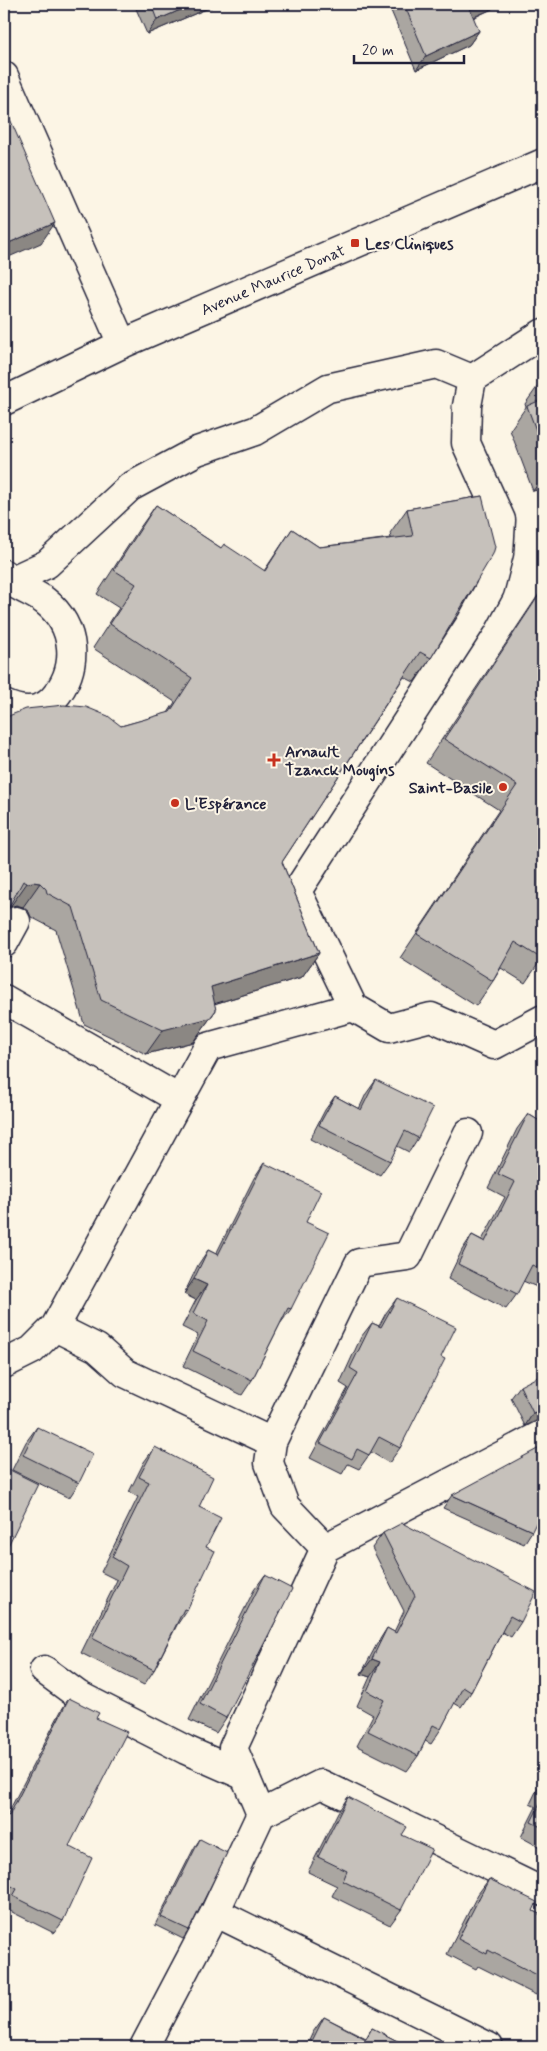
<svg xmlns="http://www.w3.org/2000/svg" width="547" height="2051" font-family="Mynerve,sans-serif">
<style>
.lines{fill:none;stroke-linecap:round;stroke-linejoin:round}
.minor-casing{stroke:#22223b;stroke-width:31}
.major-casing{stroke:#22223b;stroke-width:31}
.minor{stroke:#fcf5e5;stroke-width:28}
.major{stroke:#fcf5e5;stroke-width:28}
.wall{fill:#aaa6a1;stroke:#22223b}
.shaded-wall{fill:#8b8783;stroke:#22223b}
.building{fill:#c6c1bb;stroke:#22223b}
.poi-dot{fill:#c8321e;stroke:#fcf5e5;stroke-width:2}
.labels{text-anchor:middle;stroke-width:4;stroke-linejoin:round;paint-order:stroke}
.poi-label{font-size:16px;font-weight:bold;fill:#22223b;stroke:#fcf5e5;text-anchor:start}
.street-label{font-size:16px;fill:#22223b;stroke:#fcf5e5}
</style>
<rect width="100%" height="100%" fill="#fcf5e5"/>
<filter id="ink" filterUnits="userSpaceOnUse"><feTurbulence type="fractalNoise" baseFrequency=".02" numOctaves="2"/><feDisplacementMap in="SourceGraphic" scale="10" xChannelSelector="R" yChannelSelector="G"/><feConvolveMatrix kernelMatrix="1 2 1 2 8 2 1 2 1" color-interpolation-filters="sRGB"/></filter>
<g filter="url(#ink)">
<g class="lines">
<g class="minor-casing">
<path id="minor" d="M 4,76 L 122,344
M 4,574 C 14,587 32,591 45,601 C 77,626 80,669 53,699 C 39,714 21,712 4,704
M 4,584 L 47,564 L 130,487 L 197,451 L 255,431 L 328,388 L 436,364 L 472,379 L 543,333
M 4,943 L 16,921
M 4,999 L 179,1099
M 353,1007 L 297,891 L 472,621 L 490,588 L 499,553 L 501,520 L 466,443 L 467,406 L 472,379
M 55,1327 L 97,1348 L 125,1373 L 272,1442
M 4,1364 L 32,1350 L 55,1327 L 208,1047 L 353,1007 L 389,1028 L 431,1017 L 494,1045 L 543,1019
M 325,1548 L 543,1434
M 44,1670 L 78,1695 L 186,1750 L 245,1776
M 261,1814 L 321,1784 L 543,1892
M 215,1912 L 489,2047
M 144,2047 L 215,1912 L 261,1814 L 233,1748 L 325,1548 L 285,1506 L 269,1463 L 272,1442 L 359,1263 L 408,1256 L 468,1133"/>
</g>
<g class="major-casing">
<g id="major">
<path id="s1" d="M 4,401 L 122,344 L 543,163"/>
</g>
</g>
<use href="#minor" class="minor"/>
<use href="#major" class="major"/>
</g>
<path class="wall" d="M 134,4 L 218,4 L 147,34 Z
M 390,4 L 496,4 L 492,9 L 473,18 L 479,31 L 469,45 L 416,70 L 389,6 Z
M 543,379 L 543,493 L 541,489 L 533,491 L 510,430 L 526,407 L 525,404 Z
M 482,496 L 431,658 L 414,682 L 404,677 L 282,862 L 319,953 L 302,977 L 214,1004 L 216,1010 L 193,1042 L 146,1054 L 84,1024 L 56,930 L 31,917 L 29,912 L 23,907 L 16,905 L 10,907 L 9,906 L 4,719 L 121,726 L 168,713 L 175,702 L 93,648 L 119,608 L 97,594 L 139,529 L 156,505 L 221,548 L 264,571 L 292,529 L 319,547 L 391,538 L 390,533 L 407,509 Z
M 543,588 L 543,957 L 525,983 L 501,968 L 493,981 L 476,1006 L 400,958 L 499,810 L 426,763 Z
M 376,1080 L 418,1138 L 409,1152 L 397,1146 L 390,1161 L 380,1175 L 310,1139 L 325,1110 L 335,1096 L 359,1109 L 366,1094 Z
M 528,1114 L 543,1123 L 543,1279 L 537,1287 L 523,1281 L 517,1294 L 506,1309 L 448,1279 L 462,1250 L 472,1235 L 482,1240 L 505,1197 L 488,1188 L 517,1129 Z
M 264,1163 L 306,1222 L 291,1309 L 280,1324 L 252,1380 L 242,1395 L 183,1366 L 198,1335 L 182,1327 L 196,1300 L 184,1294 L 198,1265 L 208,1250 L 216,1254 L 254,1178 Z
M 397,1298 L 441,1357 L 400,1448 L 389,1463 L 371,1452 L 359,1469 L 348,1464 L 342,1474 L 310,1458 L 348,1388 L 340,1383 L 361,1337 L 372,1323 L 379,1326 L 386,1313 Z
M 520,1386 L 543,1418 L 525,1426 L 511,1398 Z
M 37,1427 L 79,1483 L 69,1498 L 12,1470 L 26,1442 Z
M 155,1447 L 199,1507 L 206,1547 L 187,1610 L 177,1625 L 154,1670 L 144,1685 L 81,1653 L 117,1580 L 101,1572 L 138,1497 L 129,1492 L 144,1462 Z
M 452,1495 L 532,1531 L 524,1544 L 443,1508 Z
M 383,1533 L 521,1622 L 511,1637 L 502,1632 L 471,1692 L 461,1707 L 454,1703 L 441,1729 L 431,1744 L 425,1741 L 418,1756 L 407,1771 L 357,1746 L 373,1715 L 357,1706 L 370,1677 L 361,1674 L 377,1644 L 387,1628 L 394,1632 L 404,1611 L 372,1548 Z
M 265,1575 L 226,1718 L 216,1733 L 189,1720 L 254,1590 Z
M 69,1698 L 96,1718 L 69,1846 L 63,1921 L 54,1933 L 4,1908 L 8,1901 L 4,1899 L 4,1813 L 7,1815 L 61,1711 Z
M 543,1777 L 543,1849 L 521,1837 L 536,1807 L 530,1804 Z
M 348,1797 L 402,1835 L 401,1910 L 390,1925 L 332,1896 L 337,1886 L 308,1872 L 338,1812 Z
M 200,1839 L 189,1930 L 183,1939 L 155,1925 L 194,1848 Z
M 489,1879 L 533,1911 L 543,1916 L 543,1985 L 536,1995 L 478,1966 L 476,1969 L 447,1954 L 478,1894 Z
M 324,2017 L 366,2038 L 372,2028 L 409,2047 L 306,2047 L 313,2032 Z"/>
<path class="shaded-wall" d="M 194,4 L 218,4 L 147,34 L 157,20 Z
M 482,4 L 496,4 L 492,9 L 460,23 L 470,9 Z
M 479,31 L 469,45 L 416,70 L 426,56 Z
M 55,223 L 41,243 L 4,259 L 4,245 Z
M 543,477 L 543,486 L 541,489 L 533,491 Z
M 33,882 L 40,883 L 23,907 L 16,905 L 10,907 L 27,883 Z
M 319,953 L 302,977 L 194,1010 L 211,987 Z
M 216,1010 L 193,1042 L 146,1054 L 163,1030 Z
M 194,1279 L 207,1285 L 196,1300 L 184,1294 Z
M 543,1409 L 543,1418 L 525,1426 L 533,1413 Z
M 372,1659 L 380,1662 L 370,1677 L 361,1674 Z"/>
<path class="building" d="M 151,4 L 194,4 L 157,20 Z
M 404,4 L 482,4 L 470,9 L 479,31 L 426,56 Z
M 4,105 L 55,223 L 4,245 Z
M 543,399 L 543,449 L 527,406 Z
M 482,496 L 495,547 L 493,554 L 431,658 L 420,652 L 282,862 L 319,953 L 211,987 L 216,1010 L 210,1018 L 163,1030 L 101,1000 L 73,907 L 47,893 L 46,889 L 40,883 L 33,882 L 27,883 L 23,881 L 4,916 L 4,719 L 11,715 L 26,709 L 64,705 L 86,707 L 108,716 L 121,726 L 170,712 L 192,678 L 110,624 L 136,584 L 114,570 L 156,505 L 221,548 L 224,544 L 265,571 L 292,529 L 319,547 L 413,536 L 407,509 Z
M 543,589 L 543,957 L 542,959 L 515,942 L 493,981 L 417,934 L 517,785 L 444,739 Z
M 376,1080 L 433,1108 L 418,1138 L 405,1131 L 390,1161 L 319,1125 L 335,1096 L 361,1110 Z
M 528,1114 L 543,1123 L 543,1270 L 532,1265 L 517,1294 L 458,1264 L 472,1235 L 485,1242 L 515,1182 L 498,1174 Z
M 264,1163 L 321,1191 L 306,1222 L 329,1233 L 291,1309 L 288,1308 L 252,1380 L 193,1351 L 208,1321 L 193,1313 L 207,1285 L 194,1279 L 208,1250 L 218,1255 Z
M 397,1298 L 456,1327 L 441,1357 L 445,1359 L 400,1448 L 379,1437 L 369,1455 L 357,1449 L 352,1459 L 320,1443 L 358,1373 L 350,1368 L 372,1323 L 381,1327 Z
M 543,1374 L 543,1409 L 533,1413 L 520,1386 Z
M 37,1427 L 93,1454 L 79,1483 L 23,1455 Z
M 543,1446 L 543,1509 L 532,1531 L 452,1495 Z
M 155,1447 L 213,1477 L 199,1507 L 221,1518 L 206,1547 L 215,1551 L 187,1610 L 184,1609 L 154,1670 L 92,1638 L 127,1566 L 112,1557 L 149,1482 L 139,1477 Z
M 4,1467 L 38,1484 L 4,1554 Z
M 402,1523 L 536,1592 L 521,1622 L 510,1616 L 471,1692 L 463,1687 L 441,1729 L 433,1725 L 418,1756 L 368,1731 L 384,1700 L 367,1691 L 380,1662 L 372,1659 L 387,1628 L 396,1633 L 415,1596 L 383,1533 Z
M 265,1575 L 292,1589 L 226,1718 L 200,1704 Z
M 69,1698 L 99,1713 L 96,1718 L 127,1732 L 69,1846 L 92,1858 L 63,1921 L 13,1896 L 17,1889 L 4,1882 L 4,1813 L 9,1816 Z
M 543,1783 L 543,1790 L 541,1789 Z
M 348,1797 L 407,1827 L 402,1835 L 432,1849 L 401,1910 L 343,1881 L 347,1871 L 318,1857 Z
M 543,1798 L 543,1828 L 531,1822 Z
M 200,1839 L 227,1853 L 189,1930 L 161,1917 Z
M 489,1879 L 537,1902 L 533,1911 L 543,1916 L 543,1978 L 488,1950 L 487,1954 L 458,1939 Z
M 324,2017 L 366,2039 L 372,2028 L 409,2047 L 309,2047 Z"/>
</g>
<g class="poi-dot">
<rect x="350" y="238" width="10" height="10" rx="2.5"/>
<path d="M271.5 752.5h5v5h5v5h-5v5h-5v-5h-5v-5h5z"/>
<circle cx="503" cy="787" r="5"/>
<circle cx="175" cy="803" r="5"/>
</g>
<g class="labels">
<g class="poi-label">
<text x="365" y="249">Les Cliniques</text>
<text x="285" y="757">Arnault<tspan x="285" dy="18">Tzanck Mougins</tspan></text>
<text x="493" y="793" text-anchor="end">Saint-Basile</text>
<text x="185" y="809">L'Espérance</text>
</g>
<g class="street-label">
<text dy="6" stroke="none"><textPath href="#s1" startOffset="295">Avenue Maurice Donat</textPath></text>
</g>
</g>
<rect width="547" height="2051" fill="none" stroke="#fcf5e5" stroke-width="20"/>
<rect x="10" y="10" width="527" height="2031" fill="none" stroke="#22223b" stroke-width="2" filter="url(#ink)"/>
<path d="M354 55v8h110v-8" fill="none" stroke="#22223b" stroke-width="2.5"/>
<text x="362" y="55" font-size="15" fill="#22223b" stroke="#fcf5e5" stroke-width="4" paint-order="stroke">20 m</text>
</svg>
